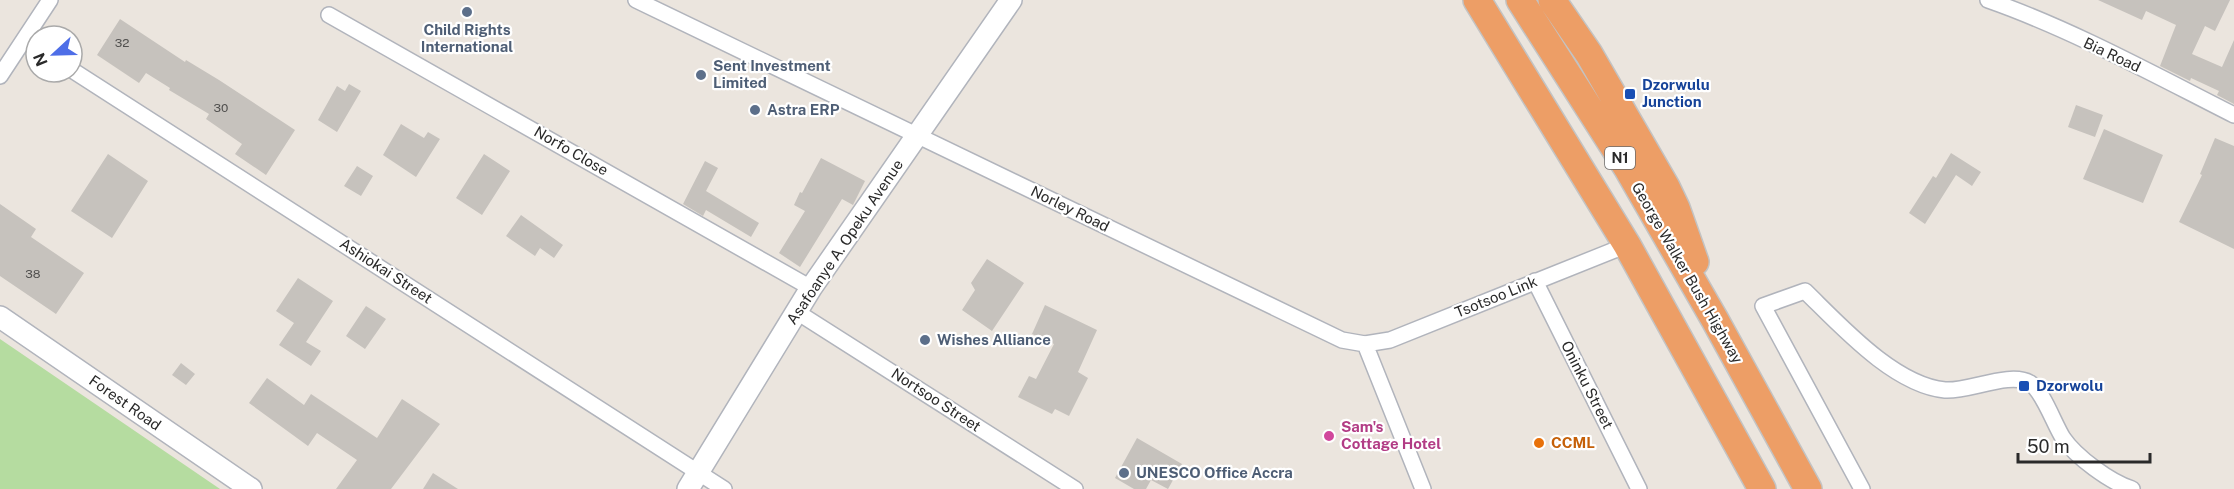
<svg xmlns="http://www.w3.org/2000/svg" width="2234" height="489" font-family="'Public Sans',sans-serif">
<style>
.green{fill:#b5dca0}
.building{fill:#c6c2bd}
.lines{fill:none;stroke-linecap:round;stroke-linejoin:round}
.street-casing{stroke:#b1b4bc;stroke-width:18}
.secondary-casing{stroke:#b1b4bc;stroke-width:24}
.highway-casing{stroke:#c3c3c3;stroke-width:30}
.street{stroke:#fff;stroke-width:15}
.secondary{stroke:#fff;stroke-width:21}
.highway{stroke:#ed9e66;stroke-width:27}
.service-dot{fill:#5c6f8a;stroke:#fff;stroke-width:2}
.transit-dot{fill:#1a4fb4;stroke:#fff;stroke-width:2}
.hotel-dot{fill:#d1479c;stroke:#fff;stroke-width:2}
.food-dot{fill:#e8710a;stroke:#fff;stroke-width:2}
.labels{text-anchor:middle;stroke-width:4.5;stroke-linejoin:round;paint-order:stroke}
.number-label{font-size:12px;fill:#51504f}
.shield{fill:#fff;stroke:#6a6a6a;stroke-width:1.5}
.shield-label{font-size:14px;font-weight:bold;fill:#2a2a2a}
.service-label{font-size:15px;font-weight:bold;fill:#4e5e75;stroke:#fff;text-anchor:start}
.street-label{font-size:15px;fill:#2a2a2a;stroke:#fff}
.transit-label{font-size:15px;font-weight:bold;fill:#164399;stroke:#fff;text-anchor:start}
.hotel-label{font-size:15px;font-weight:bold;fill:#b23c85;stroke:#fff;text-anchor:start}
.food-label{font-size:15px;font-weight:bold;fill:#c56008;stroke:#fff;text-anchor:start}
</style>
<rect width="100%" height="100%" fill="#ebe5de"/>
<path class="green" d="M 0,339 L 220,489 L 0,489 Z"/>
<path class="building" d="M 2098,0 L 2230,0 L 2215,31 L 2205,26 L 2192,54 L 2222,67 L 2234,40 L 2234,104 L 2217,95 L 2219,91 L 2191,78 L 2190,81 L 2160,66 L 2176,25 L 2146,11 L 2142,20 Z
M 120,19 L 185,62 L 186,60 L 219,80 L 295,130 L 266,175 L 235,154 L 242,144 L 206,119 L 209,114 L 169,90 L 170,88 L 146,73 L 139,83 L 97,55 Z
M 349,84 L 361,91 L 337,132 L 318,120 L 337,86 L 345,91 Z
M 2076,105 L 2103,115 L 2095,137 L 2068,127 Z
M 401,124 L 424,138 L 428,132 L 440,139 L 416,177 L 383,155 Z
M 2104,129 L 2163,155 L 2143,203 L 2083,179 Z
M 2215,138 L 2234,146 L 2234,249 L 2179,222 L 2202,175 L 2200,174 Z
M 1951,153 L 1981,172 L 1972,186 L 1956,175 L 1925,224 L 1909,213 L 1933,176 L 1936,178 Z
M 108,154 L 148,181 L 112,238 L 71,211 Z
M 484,154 L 510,171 L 482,215 L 456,198 Z
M 821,158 L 865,181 L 853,205 L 842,199 L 800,267 L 779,253 L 805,211 L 794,205 L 800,192 L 802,193 Z
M 705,161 L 718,168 L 706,191 L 759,223 L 751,237 L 706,210 L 703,216 L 683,204 Z
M 357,166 L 373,176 L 361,196 L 344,186 Z
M 0,204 L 36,229 L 31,237 L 84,273 L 56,314 L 0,276 Z
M 521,215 L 563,245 L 554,258 L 540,248 L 535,256 L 506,236 Z
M 987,259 L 1024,283 L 992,331 L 962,310 L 975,290 L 971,283 Z
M 298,278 L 333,301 L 306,342 L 321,351 L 311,366 L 279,345 L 294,323 L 276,311 Z
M 1045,305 L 1097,330 L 1078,372 L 1088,378 L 1069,416 L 1055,409 L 1052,414 L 1018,397 L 1029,376 L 1036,379 L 1054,344 L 1032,334 Z
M 366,306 L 386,319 L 365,349 L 346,336 Z
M 181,363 L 195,374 L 186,385 L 172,375 Z
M 267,378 L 304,405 L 311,394 L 377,438 L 402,399 L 440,424 L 391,489 L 336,489 L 357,460 L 317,433 L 308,446 L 249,403 Z
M 1137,438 L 1182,464 L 1168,489 L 1151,480 L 1146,489 L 1134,489 L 1115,478 Z
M 433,473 L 458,489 L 423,489 Z"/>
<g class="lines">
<g class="street-casing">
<path id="street" d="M 636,0 L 1342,340 L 1365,344 L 1390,340 L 1627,245
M 1988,0 C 2071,29 2155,75 2234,115
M 329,15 L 811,288
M 72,70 L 724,489
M 0,76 L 50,0
M 1535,281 L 1639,489
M 797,312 L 1075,489
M 1365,344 L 1423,489
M 1862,489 L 1763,306 L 1805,291 C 1841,326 1894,385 1945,390 C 1968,392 2010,371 2030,383 C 2043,391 2054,424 2063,438 C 2076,457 2110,482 2132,489"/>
</g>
<g class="secondary-casing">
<path id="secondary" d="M 0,317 L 251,489
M 688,489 L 811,288 L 1011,0"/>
</g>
<g class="highway-casing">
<path id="highway" d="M 1477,0 L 1627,245 L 1762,489
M 1520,0 L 1628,169 L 1715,320 L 1808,489
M 1552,0 L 1589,54 L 1666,187 L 1676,208 L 1695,262"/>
</g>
<use href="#street" class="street"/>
<use href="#secondary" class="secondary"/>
<use href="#highway" class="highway"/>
</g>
<g class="service-dot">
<circle cx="467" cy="12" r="6"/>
<circle cx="701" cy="75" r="6"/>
<circle cx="755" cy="110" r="6"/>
<circle cx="925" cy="340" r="6"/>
<circle cx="1124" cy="473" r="6"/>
</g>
<g class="transit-dot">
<rect x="1624" y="88" width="12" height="12" rx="3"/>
<rect x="2018" y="380" width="12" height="12" rx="3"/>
</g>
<circle class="hotel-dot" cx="1329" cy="436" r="6"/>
<circle class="food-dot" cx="1539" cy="443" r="6"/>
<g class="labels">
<g class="number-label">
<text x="122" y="47">32</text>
<text x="221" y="112">30</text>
<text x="33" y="278">38</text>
</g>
<rect class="shield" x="1605" y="147" width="30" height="22" rx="4.5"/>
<g class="shield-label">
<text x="1620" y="163">N1</text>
</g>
<g class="service-label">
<text x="467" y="35" text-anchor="middle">Child Rights<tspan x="467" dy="17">International</tspan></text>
<text x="713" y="71">Sent Investment<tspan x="713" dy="17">Limited</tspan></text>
<text x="767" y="115">Astra ERP</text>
<text x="937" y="345">Wishes Alliance</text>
<text x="1136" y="478">UNESCO Office Accra</text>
</g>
<g class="street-label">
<text transform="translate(2112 55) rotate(25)" y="5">Bia Road</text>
<text transform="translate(571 151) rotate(30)" y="5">Norfo Close</text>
<text transform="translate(1070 209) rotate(26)" y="5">Norley Road</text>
<text transform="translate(845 242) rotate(-56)" y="5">Asafoanye A. Opeku Avenue</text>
<text transform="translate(386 271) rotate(33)" y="5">Ashiokai Street</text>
<text transform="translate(1687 273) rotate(60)" y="5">George Walker Bush Highway</text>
<text transform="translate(1496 297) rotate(-22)" y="5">Tsotsoo Link</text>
<text transform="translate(1587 385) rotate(63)" y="5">Oninku Street</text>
<text transform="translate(936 400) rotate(33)" y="5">Nortsoo Street</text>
<text transform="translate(125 403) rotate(35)" y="5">Forest Road</text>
</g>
<g class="transit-label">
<text x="1642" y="90">Dzorwulu<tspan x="1642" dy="17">Junction</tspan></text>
<text x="2036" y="391">Dzorwolu</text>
</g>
<g class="hotel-label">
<text x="1341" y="432">Sam's<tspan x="1341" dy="17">Cottage Hotel</tspan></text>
</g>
<g class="food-label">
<text x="1551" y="448">CCML</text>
</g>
</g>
<g transform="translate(54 54) rotate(248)"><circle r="28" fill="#ffffff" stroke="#aaaaaa" stroke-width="1.5"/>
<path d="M0-4.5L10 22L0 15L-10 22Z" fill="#4e6ee7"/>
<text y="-9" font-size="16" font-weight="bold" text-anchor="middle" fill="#2a2a2a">N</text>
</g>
<path d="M2018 453v9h132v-9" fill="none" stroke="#2a2a2a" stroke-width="3"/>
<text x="2027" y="453" font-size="18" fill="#2a2a2a" stroke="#ffffff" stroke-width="4.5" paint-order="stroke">50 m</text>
</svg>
